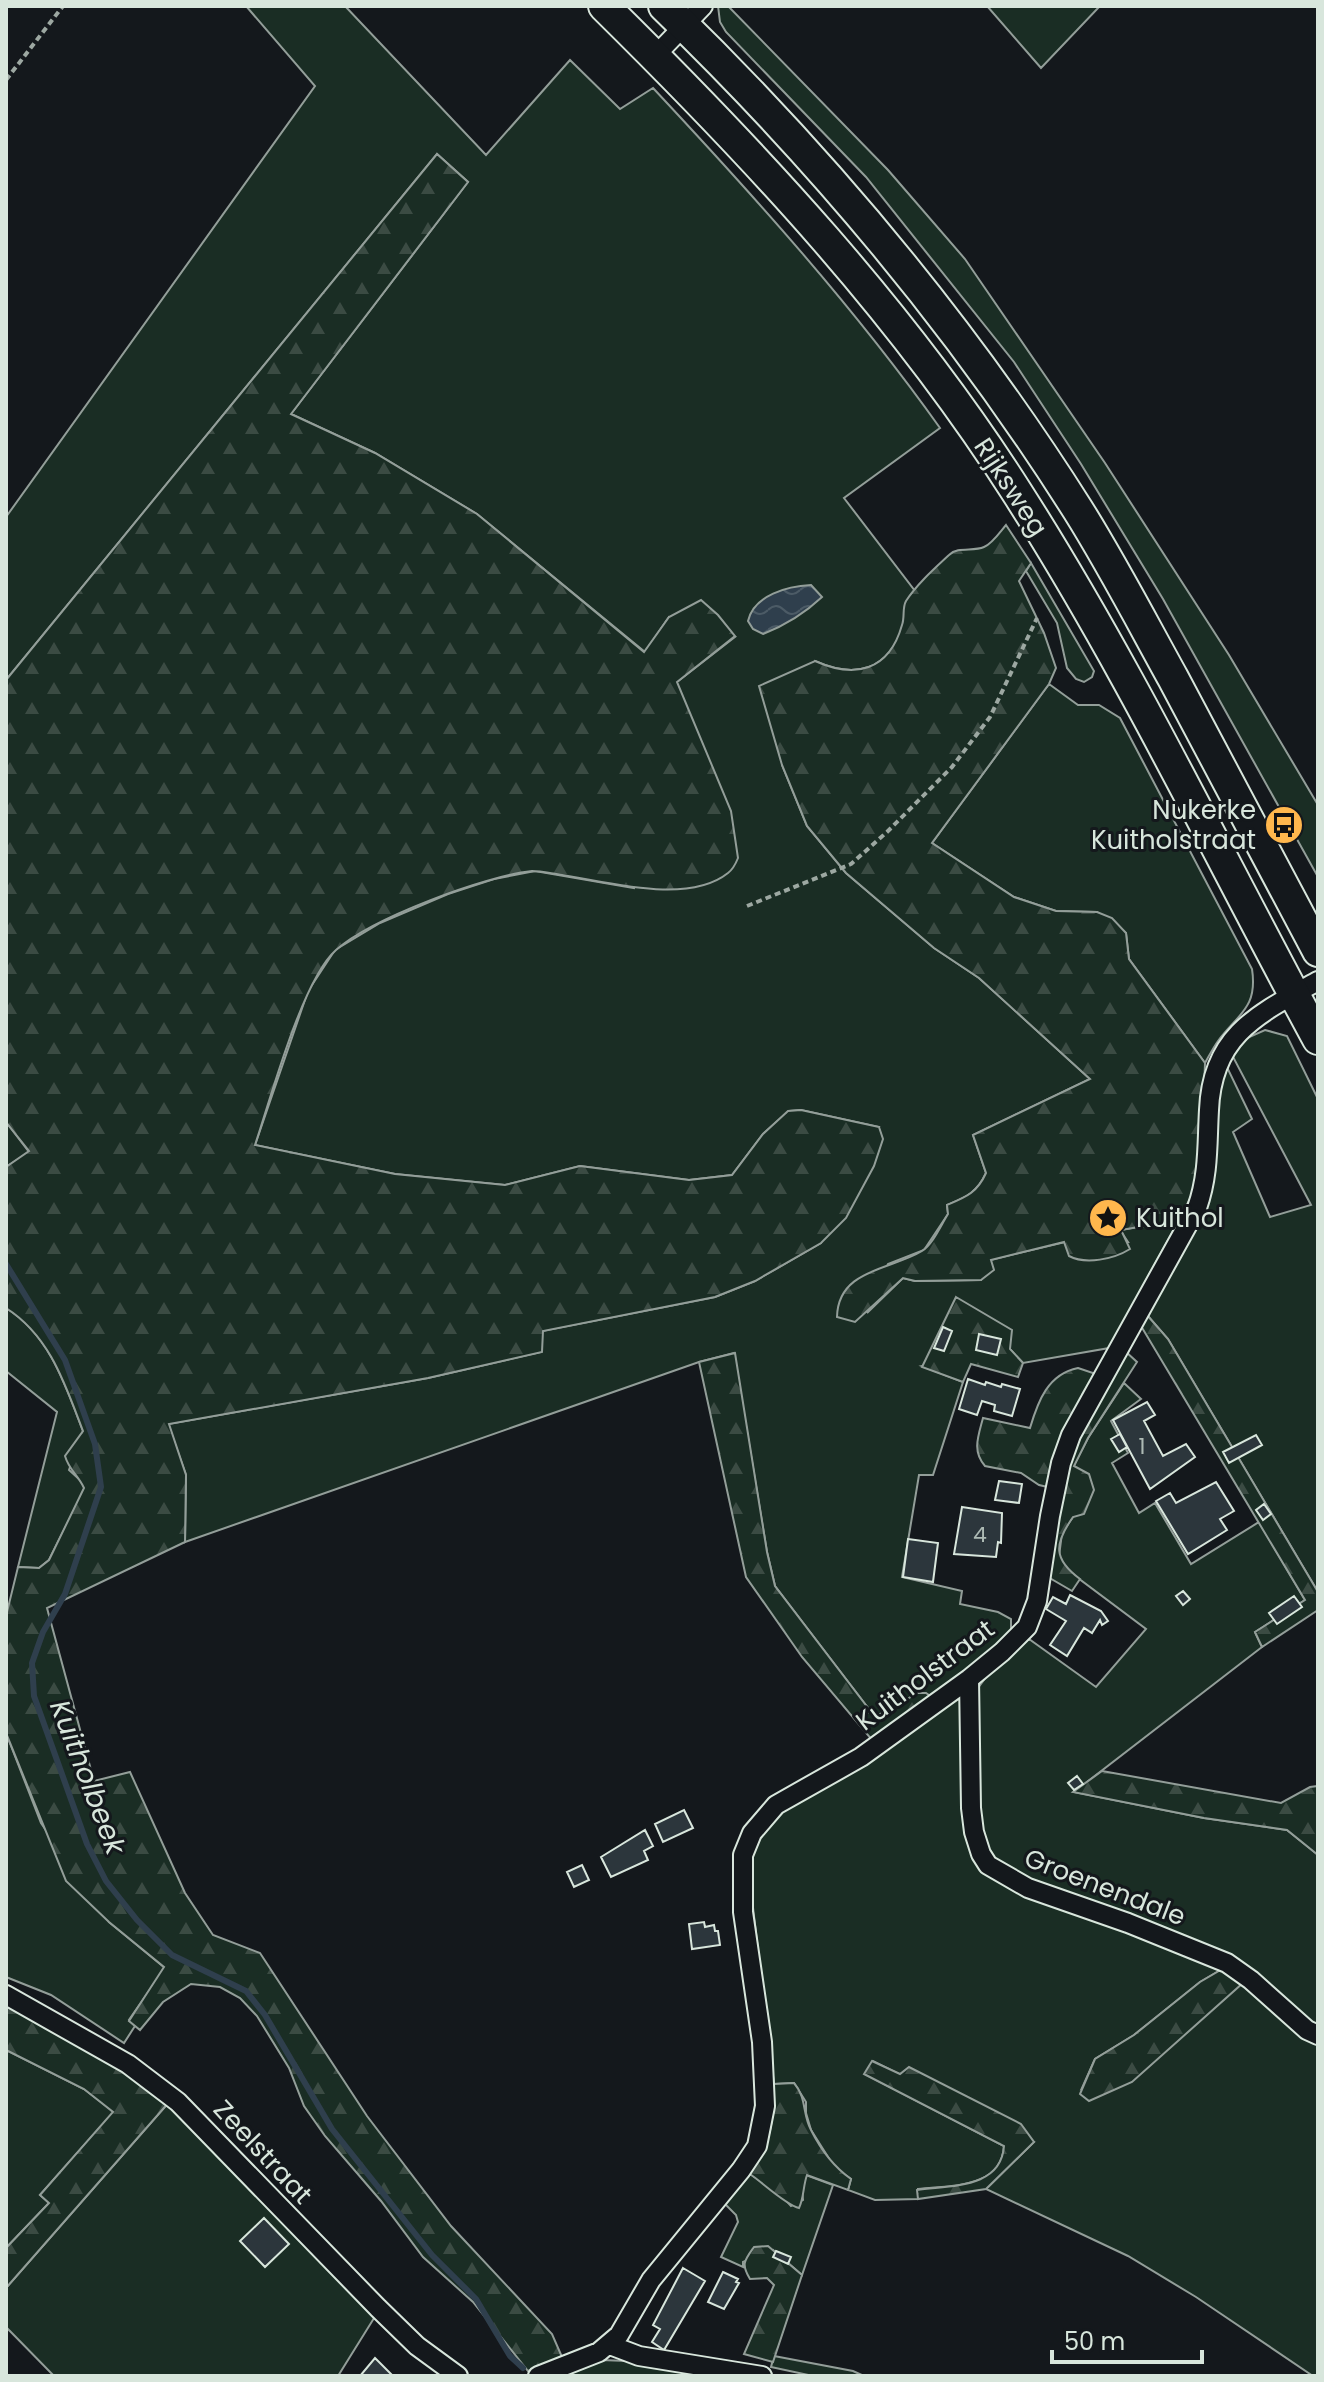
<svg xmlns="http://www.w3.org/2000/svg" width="1324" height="2382" font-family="Poppins,sans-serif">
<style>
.green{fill:#1a2d24;stroke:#939e99;stroke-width:2}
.forest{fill:url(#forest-firs);stroke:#939e99;stroke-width:2}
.water{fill:url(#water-waves);stroke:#939e99;stroke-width:2}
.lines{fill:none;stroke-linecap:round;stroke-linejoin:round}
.stream{stroke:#2f3f4d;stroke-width:6}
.building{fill:#2c363c;stroke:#d8e6dc;stroke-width:2}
.minor-casing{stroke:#d8e6dc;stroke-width:22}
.trunk-casing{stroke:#d8e6dc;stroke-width:34}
.path{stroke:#9da8a2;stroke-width:4;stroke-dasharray:6 4;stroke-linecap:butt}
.minor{stroke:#14181c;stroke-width:18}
.trunk{stroke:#14181c;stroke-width:30}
.labels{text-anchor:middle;stroke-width:6;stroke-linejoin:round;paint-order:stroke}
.number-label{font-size:22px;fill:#adbab4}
.street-label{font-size:26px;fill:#d8e6dc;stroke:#14181c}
.poi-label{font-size:26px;fill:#d8e6dc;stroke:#14181c;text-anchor:end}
.water-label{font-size:28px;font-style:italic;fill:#d8e6dc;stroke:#14181c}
</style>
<defs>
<pattern id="forest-firs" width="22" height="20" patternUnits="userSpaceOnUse" patternTransform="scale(2)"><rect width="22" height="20" fill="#1a2d24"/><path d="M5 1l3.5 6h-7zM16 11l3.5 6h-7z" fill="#3b4b43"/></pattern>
<pattern id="water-waves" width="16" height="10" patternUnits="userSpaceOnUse" patternTransform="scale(2)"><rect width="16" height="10" fill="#2f3f4d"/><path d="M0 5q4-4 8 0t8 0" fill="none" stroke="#4c5b66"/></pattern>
</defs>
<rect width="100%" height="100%" fill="#14181c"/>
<path class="green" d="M 246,6 L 345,6 L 486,155 L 570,60 L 620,109 L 653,88 C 754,196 854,307 940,428 L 844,498 L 915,591 C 903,606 907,608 903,625 C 889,671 855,679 815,661 L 782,765 L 807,826 L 846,873 L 934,948 L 979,978 L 1090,1079 L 973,1135 L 986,1173 C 977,1193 966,1197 947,1205 L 948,1214 L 924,1250 L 888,1264 L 867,1313 L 903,1278 L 915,1281 L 981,1280 L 990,1260 L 1065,1242 L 1128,1242 L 1120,1230 L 1179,1220 L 1109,1348 L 1023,1363 L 1010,1349 L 922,1366 L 963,1382 L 933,1475 L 919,1475 L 902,1577 L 962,1591 L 960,1604 L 998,1612 L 1011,1619 L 1011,1632 L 1001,1644 L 933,1698 L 918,1693 L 875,1717 L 775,1586 L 767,1552 L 734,1353 L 699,1362 L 185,1542 L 186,1475 L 168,1424 L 428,1378 L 541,1352 L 542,1331 L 715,1297 L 755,1281 L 821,1243 L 879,1127 L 801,1110 L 789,1111 L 763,1134 L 732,1175 L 689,1180 L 580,1166 L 505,1185 L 395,1174 L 255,1145 L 308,991 L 335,950 L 380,923 L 448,894 L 494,879 L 535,871 L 634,888 L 677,682 L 735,637 L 669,617 L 645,652 L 477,514 L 375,453 L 291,414 L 468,182 L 437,154 L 6,680 L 6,517 L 315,86 Z
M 718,6 L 728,6 L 888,170 L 965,259 L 1105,463 L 1229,655 L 1318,805 L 1318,877 L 1163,599 L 1081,464 L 1014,362 L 866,177 L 726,32 L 720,22 Z
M 987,6 L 1100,6 L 1041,68 Z
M 1031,563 L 1094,671 L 1092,677 L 1084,682 L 1076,679 L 1067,668 L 1057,623 L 1026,571 Z
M 1049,684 L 1078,705 L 1099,705 L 1120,718 L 1252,969 C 1258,1008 1238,1014 1218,1041 C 1213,1048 1209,1056 1205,1063 L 1129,959 L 1126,933 L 1097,912 L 1056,911 L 1014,897 L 932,843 Z
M 1265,1030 L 1287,1036 L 1318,1099 L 1318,1592 L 1168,1339 L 1147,1315 L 1200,1217 L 1216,1094 L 1226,1065 L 1252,1119 L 1233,1132 L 1270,1217 L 1311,1205 L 1232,1055 L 1247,1038 Z
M 6,1122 L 29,1152 L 6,1167 Z
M 6,1308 C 50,1336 65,1384 83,1431 L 69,1470 L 80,1480 L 85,1488 L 49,1560 L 39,1568 L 18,1567 L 57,1412 L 6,1371 Z
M 1124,1383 L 1141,1399 L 1111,1421 L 1128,1453 L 1112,1463 L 1139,1513 L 1155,1503 L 1191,1564 L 1259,1522 L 1305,1600 L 1255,1632 L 1262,1647 L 1074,1792 L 1204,1818 L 1287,1830 L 1318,1855 L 1318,2030 L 1271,1990 L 1026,1881 L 994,1864 L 977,1822 L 978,1688 L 989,1673 L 1029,1639 L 1096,1687 L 1146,1629 L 1066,1569 L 1059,1556 L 1062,1533 L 1073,1517 L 1073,1467 L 1088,1438 Z
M 958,1696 L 965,1696 L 985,1872 L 1008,1887 L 1112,1921 L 1224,1968 L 1200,1982 L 1134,2035 L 1095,2059 L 1082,2088 L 1244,1982 L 1318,2041 L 1318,2376 L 1313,2376 L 1196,2297 L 1128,2256 L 986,2189 L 1034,2142 L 873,2061 L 865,2074 L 1004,2146 C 1001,2189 951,2185 918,2189 L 918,2199 L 875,2200 L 848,2190 L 851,2179 L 835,2168 L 811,2130 L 806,2113 L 806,2102 L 794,2083 L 774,2084 L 749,1874 C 751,1851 760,1837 773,1817 Z
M 6,1733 L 41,1823 L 109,1922 L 165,1968 L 129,2020 L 135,2026 L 124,2043 L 51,1995 L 6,1977 Z
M 6,2050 L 84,2089 L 114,2112 L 40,2195 L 49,2203 L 6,2248 Z
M 170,2101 L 376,2315 L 338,2376 L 54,2376 L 6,2327 L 6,2288 Z
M 750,2174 L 782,2196 L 791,2206 L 803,2200 L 802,2190 L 806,2175 L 833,2185 L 802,2275 L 773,2250 L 743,2262 L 743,2267 L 721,2257 L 738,2222 L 736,2215 L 725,2204 Z
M 774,2356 L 853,2371 L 864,2376 L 813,2376 L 771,2367 Z
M 601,2360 L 627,2361 L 686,2371 L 688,2376 L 564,2376 Z"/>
<path class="forest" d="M 437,154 L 468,182 L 291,414 L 375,453 L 477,514 L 644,652 L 669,617 L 701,600 L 718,615 L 735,636 L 677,682 L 731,811 L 738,858 C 736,863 732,870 728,873 C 688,905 608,882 562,875 C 553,874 542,871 532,871 C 485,876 372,918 336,950 C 302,980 271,1098 255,1145 L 395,1174 L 505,1185 L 580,1166 L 689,1180 L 732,1175 L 763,1134 L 788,1111 L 801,1110 L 879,1127 L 883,1139 L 874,1166 L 846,1218 L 821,1243 L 755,1281 L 715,1297 L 543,1331 L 542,1352 L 428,1378 L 169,1424 L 186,1475 L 185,1542 L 47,1608 L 94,1781 L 130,1772 L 185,1893 L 213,1935 L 260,1953 L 367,2116 L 451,2226 L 552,2334 L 562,2357 L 528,2371 L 473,2302 L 423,2257 L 381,2201 L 325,2136 L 304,2106 L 289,2068 L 257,2016 L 240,1998 L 220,1987 L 191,1984 L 163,2002 L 140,2030 L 129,2021 L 164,1967 L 109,1922 L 66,1881 L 6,1733 L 6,1616 L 18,1567 L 39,1568 L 49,1560 L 84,1488 C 78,1475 69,1470 65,1456 L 83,1431 C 65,1384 50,1336 6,1308 L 6,1167 L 29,1151 L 6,1122 L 6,680 Z
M 1006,525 L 1031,563 L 1019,581 L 1044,633 L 1056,668 L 1049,684 L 932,843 L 1014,897 L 1056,911 L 1097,912 L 1112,918 L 1126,933 L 1129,959 L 1205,1063 L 1202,1153 L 1194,1191 L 1179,1220 L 1121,1230 L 1130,1249 C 1114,1259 1086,1265 1069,1256 L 1064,1242 L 991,1260 L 994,1270 L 981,1280 L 915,1281 L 903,1278 L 855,1322 L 837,1317 C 838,1269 891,1270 922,1251 C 933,1244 941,1225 948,1214 L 947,1205 C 966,1197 977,1193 986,1173 L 973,1135 L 1090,1079 L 979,978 L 934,948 L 846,873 L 807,826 L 782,765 L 759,686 L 815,661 C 855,679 889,671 902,625 C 905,617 902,608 906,601 C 917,584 934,569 949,555 C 958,546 973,552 984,547 C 992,544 1000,532 1006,525 Z
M 956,1297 L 1012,1330 L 1010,1349 L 1023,1363 L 1018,1377 L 971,1364 L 963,1382 L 922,1367 Z
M 1147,1315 L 1168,1339 L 1318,1592 L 1318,1610 L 1262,1647 L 1255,1632 L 1305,1600 L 1141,1326 Z
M 1125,1351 L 1137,1362 L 1088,1438 L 1074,1466 L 1089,1474 L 1094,1490 L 1084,1514 L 1073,1517 C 1054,1544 1053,1559 1080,1579 L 1072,1591 L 1048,1577 L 1058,1503 L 1079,1433 Z
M 735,1353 L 767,1552 L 775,1586 L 875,1717 L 918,1693 L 926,1693 L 933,1698 L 872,1740 L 802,1657 L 746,1577 L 699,1362 Z
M 1078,1368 L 1096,1374 L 1064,1433 L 1052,1488 L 1039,1485 L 1021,1473 L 985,1466 C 972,1451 978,1437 983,1418 L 1030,1428 C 1038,1401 1048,1374 1078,1368 Z
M 1102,1771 L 1281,1803 L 1310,1787 L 1318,1786 L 1318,1855 L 1287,1830 L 1204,1818 L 1073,1792 Z
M 1224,1968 L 1244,1982 L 1132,2082 L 1089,2101 L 1080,2094 L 1095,2059 L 1134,2035 L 1200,1982 Z
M 6,2003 L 58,2029 L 170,2101 L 6,2288 L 6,2248 L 49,2203 L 40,2195 L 113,2112 L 84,2089 L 6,2050 Z
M 872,2061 L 900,2074 L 909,2067 L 1021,2124 L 1034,2142 L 986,2189 L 918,2199 L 917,2190 C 950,2185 1001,2189 1004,2146 L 864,2074 Z
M 794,2083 C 807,2098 802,2113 811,2130 C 820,2148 834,2167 851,2179 L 848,2190 L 807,2175 C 803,2186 804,2198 799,2208 C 786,2205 763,2183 750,2174 C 771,2143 774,2121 774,2084 Z
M 768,2246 L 802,2275 L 773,2362 L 744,2354 L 774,2285 L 767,2278 L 750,2279 C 741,2264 744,2261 754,2247 Z"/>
<path class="water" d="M 811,585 L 822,597 C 804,614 786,625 763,634 L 753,629 L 748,621 C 754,595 788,586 811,585 Z"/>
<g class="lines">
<path class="stream" d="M 6,1264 L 65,1360 L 95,1444 L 101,1487 L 65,1594 L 43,1632 L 32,1663 L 34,1696 L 87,1844 L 106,1881 L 137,1920 L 172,1955 L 246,1991 L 265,2015 L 332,2129 L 432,2255 L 476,2299 L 510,2356 L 523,2368"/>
</g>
<path class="building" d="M 943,1327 L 952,1331 L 944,1351 L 934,1348 Z
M 979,1334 L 1001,1339 L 997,1355 L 976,1350 Z
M 968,1379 L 985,1385 L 986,1382 L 1001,1387 L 1002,1384 L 1020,1389 L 1012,1416 L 994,1411 L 995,1405 L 982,1401 L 977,1415 L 959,1409 Z
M 1147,1402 L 1155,1415 L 1144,1421 L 1163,1456 L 1186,1444 L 1195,1457 L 1150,1489 L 1113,1420 Z
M 1120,1434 L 1127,1447 L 1119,1452 L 1111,1439 Z
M 1256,1435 L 1262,1445 L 1229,1463 L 1223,1452 Z
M 999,1481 L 1022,1484 L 1019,1503 L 995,1500 Z
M 1216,1482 L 1234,1511 L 1220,1519 L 1227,1530 L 1188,1554 L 1156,1501 L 1170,1493 L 1176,1503 Z
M 1264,1504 L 1271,1514 L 1263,1520 L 1256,1510 Z
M 962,1507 L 1002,1513 L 1001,1543 L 998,1542 L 996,1557 L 954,1554 Z
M 908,1539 L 938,1543 L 933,1582 L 903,1577 Z
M 1183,1591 L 1190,1599 L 1183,1605 L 1176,1596 Z
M 1070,1595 L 1101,1611 L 1108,1621 L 1102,1625 L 1100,1620 L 1092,1633 L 1084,1628 L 1067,1656 L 1050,1645 L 1066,1621 L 1046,1609 L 1053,1597 L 1066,1604 Z
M 1294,1596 L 1302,1607 L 1277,1624 L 1269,1613 Z
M 1077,1776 L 1083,1784 L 1074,1790 L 1068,1783 Z
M 684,1810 L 693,1828 L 663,1842 L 655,1824 Z
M 645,1830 L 653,1846 L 644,1851 L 648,1860 L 611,1877 L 601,1857 Z
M 582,1865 L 589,1880 L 574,1887 L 567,1872 Z
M 704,1922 L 705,1927 L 714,1925 L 715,1931 L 718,1931 L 720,1945 L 692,1949 L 689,1924 Z
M 264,2218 L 289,2244 L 265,2267 L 240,2241 Z
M 776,2251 L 791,2257 L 788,2264 L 773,2257 Z
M 683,2268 L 705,2281 L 664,2350 L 652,2342 L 660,2329 L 653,2325 Z
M 723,2272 L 738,2279 L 736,2282 L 739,2283 L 724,2309 L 708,2302 Z
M 375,2358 L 393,2376 L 360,2376 Z"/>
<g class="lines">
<g class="minor-casing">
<path id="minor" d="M 655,56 L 703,6
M 969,1679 L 971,1808 L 974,1832 L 981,1854 L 988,1865 L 1028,1888 L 1128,1923 L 1227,1963 L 1251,1980 L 1307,2030 L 1318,2035
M 6,1995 L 128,2064 L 178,2102 L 378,2308 L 417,2346 L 458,2376
M 610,2345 L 639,2356 L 762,2376
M 538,2376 L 599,2352 L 619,2335 L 651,2280 L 741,2170 L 757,2146 L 765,2106 L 762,2042 L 743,1912 L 743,1855 L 752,1833 L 776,1805 L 861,1757 L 969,1679 L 1002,1652 L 1027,1627 L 1037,1601 L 1050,1516 L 1061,1463 L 1071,1435 L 1197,1208 C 1209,1174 1207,1144 1209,1110 C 1212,1035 1258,1014 1318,981"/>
</g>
<g class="trunk-casing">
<path id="trunk" d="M 604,6 C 756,156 903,313 1018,494 C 1130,669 1219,857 1318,1039
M 664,6 C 821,158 961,325 1078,510 C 1112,564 1142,622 1173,678 C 1222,769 1270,860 1318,951"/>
</g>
<path class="path" d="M 6,80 L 63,6
M 747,906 L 851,864 L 887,832 L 952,767 L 990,717 L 1037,618"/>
<use href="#minor" class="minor"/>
<use href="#trunk" class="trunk"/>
</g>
<defs>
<g id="bus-disc" transform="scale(2)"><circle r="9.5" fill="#ffb74d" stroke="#14181c"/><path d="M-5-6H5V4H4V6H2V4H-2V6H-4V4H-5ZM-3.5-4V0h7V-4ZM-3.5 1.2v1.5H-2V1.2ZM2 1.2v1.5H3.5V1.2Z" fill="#111"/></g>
<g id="sight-disc" transform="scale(2)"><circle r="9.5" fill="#ffb74d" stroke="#14181c"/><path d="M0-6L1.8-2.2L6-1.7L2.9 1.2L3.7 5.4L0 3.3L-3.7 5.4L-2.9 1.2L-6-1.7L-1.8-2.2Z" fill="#111"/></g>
</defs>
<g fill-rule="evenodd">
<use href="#bus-disc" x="1284" y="825"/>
<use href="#sight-disc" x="1108" y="1218"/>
</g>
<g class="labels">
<g class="number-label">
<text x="1142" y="1454">1</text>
<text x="980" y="1542">4</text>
</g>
<g class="street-label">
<text transform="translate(1011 487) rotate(57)" y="9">Rijksweg</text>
<text transform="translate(925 1675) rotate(-37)" y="9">Kuitholstraat</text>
<text transform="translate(1105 1887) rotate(21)" y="9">Groenendale</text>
<text transform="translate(263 2152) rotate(47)" y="9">Zeelstraat</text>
</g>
<g class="poi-label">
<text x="1256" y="819">Nukerke<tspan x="1256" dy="30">Kuitholstraat</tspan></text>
<text x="1136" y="1227" text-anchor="start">Kuithol</text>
</g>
<g class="water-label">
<text transform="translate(88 1777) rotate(69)" y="10">Kuitholbeek</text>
</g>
</g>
<rect width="1324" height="2382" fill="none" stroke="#d8e6dc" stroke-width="16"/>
<path d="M1052 2350v12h150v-12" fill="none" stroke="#d8e6dc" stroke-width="4"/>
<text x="1064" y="2350" font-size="24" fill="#d8e6dc" stroke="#14181c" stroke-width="6" paint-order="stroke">50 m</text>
</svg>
